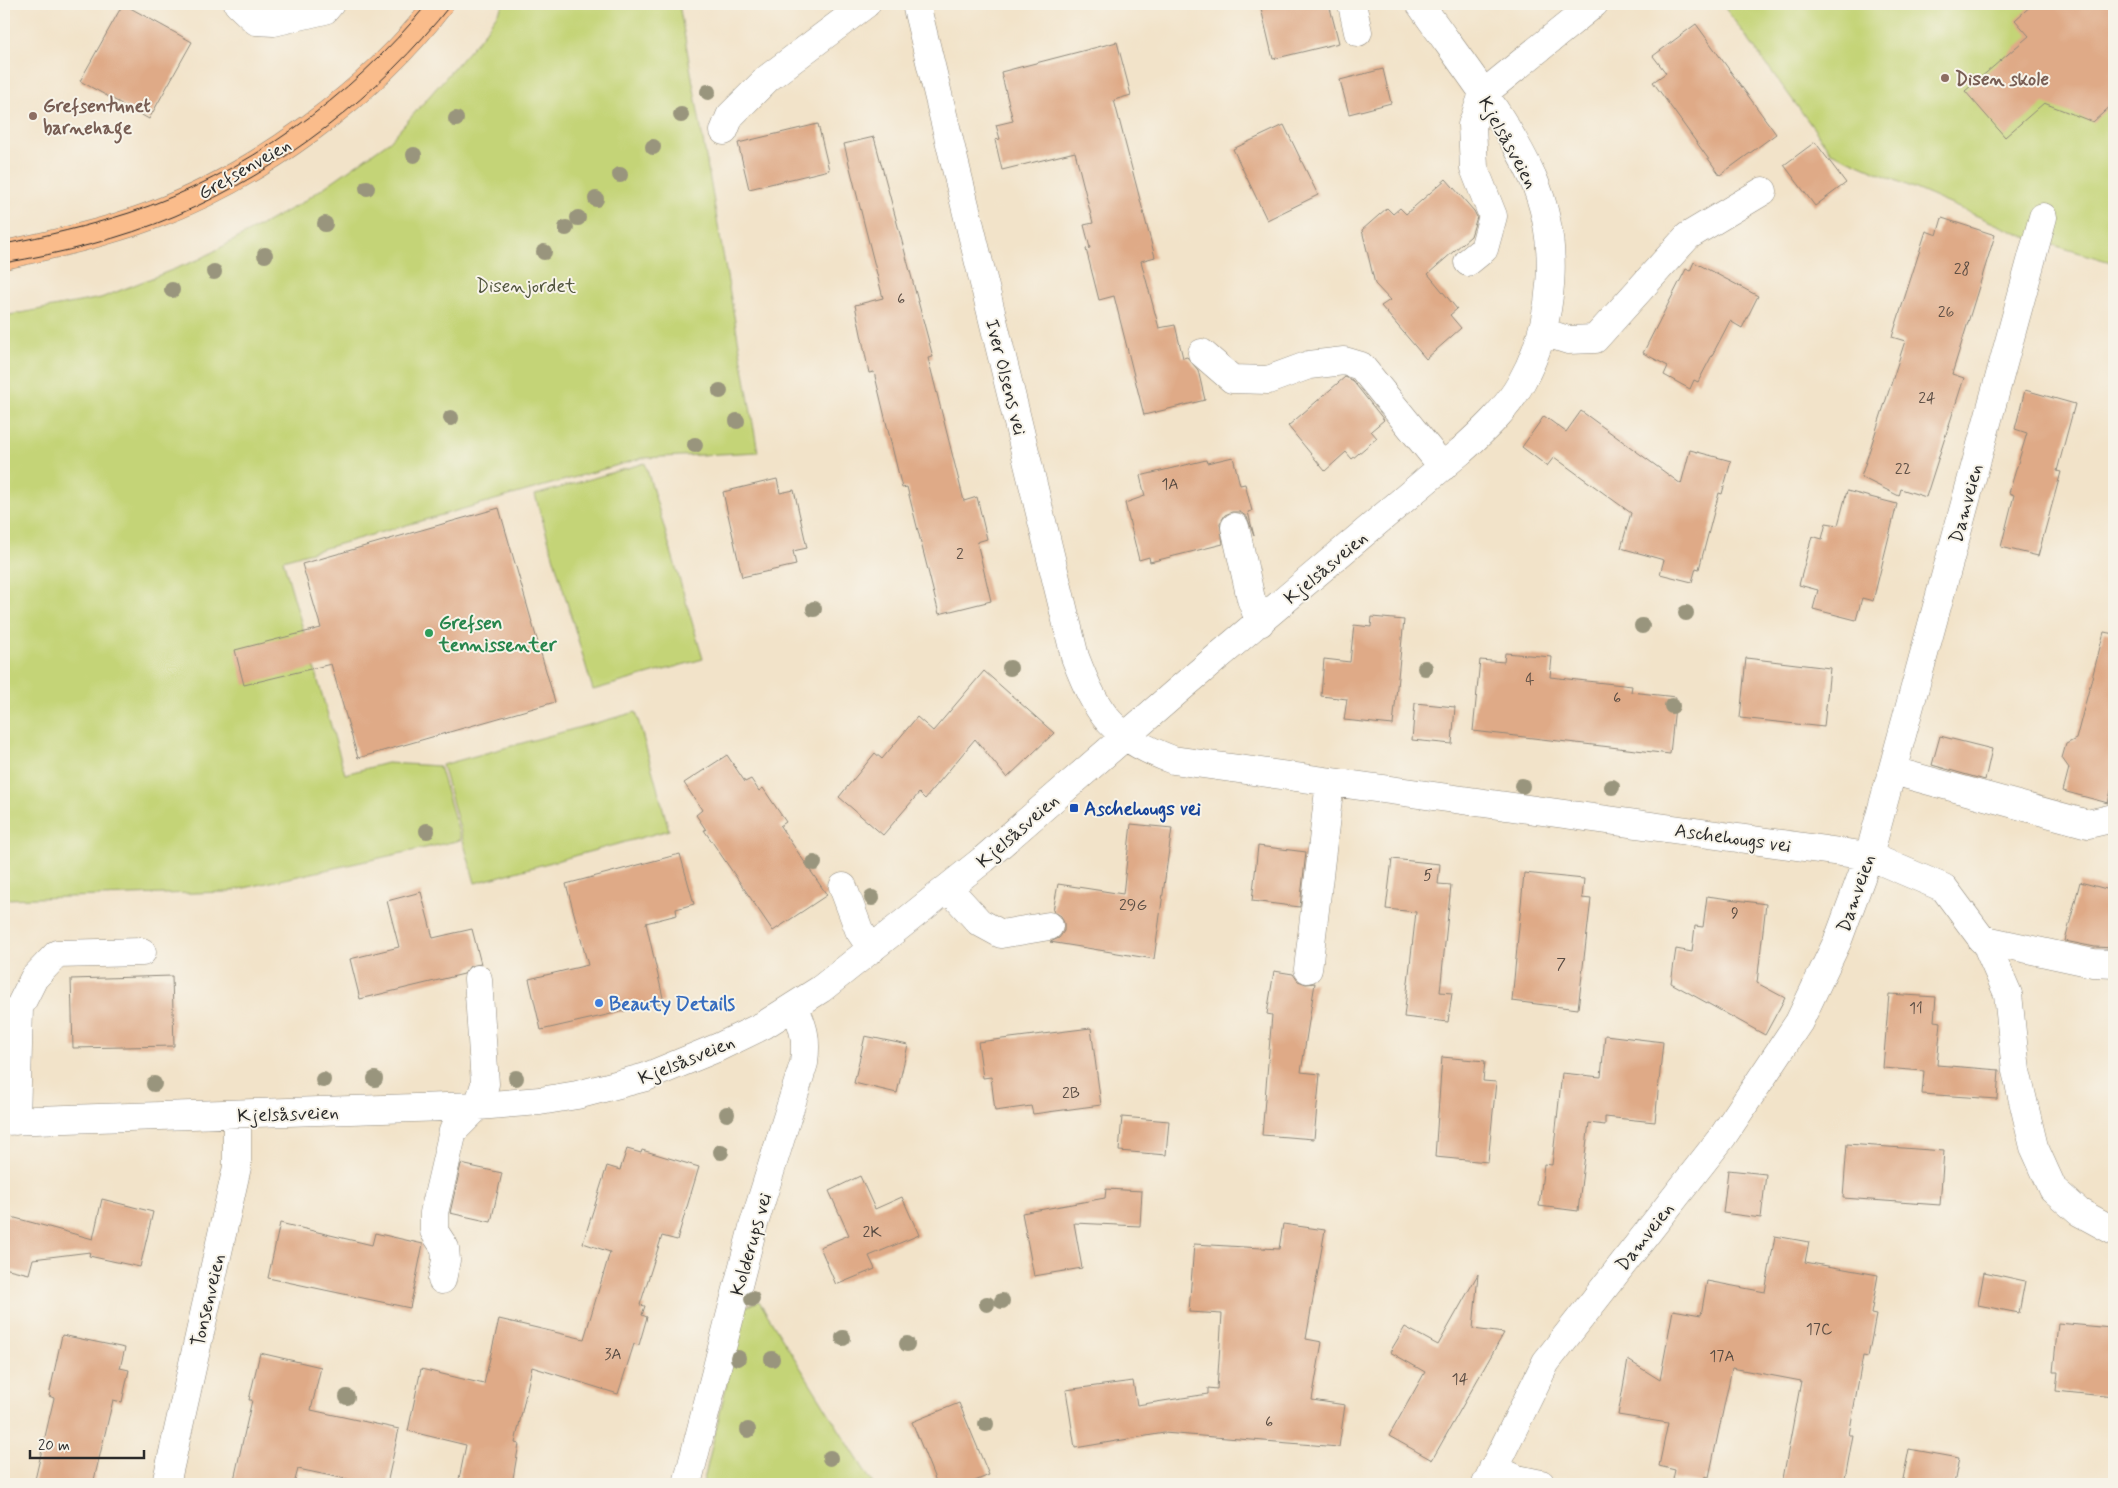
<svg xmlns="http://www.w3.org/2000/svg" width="2118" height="1488" font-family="Mynerve,sans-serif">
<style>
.green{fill:#c4d477;stroke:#788051}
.building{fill:#dfaa87}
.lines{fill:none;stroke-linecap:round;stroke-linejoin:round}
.minor-casing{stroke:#8e877a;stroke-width:29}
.major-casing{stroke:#8e877a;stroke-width:29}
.minor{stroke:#fff;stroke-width:28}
.major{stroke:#fabc8b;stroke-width:28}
.tram{stroke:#2b2b2b;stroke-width:1}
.tree{fill:#99957d}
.education-dot{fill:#8d6e63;stroke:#f7f3e8;stroke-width:2}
.leisure-dot{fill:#2e9e5b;stroke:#f7f3e8;stroke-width:2}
.transit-dot{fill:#1a4fb4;stroke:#f7f3e8;stroke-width:2}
.shop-dot{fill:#3f7fe0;stroke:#f7f3e8;stroke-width:2}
.labels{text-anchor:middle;stroke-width:4;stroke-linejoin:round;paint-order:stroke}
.number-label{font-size:16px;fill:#584b42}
.education-label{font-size:19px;font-weight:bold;fill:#785e54;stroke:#f7f3e8;text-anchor:start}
.street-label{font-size:19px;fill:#2b2b2b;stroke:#f7f3e8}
.park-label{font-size:19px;fill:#51553e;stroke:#f7f3e8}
.leisure-label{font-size:19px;font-weight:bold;fill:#27864d;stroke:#f7f3e8;text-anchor:start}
.transit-label{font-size:19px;font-weight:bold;fill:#164399;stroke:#f7f3e8;text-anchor:start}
.shop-label{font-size:19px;font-weight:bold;fill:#366cbe;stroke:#f7f3e8;text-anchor:start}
</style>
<rect width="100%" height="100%" fill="#f7f3e8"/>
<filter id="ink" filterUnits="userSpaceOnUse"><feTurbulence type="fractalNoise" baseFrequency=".02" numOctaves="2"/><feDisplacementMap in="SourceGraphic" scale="10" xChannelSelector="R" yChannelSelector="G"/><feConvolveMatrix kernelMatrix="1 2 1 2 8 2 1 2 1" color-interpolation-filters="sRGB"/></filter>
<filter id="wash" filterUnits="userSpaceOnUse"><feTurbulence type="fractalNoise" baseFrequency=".0096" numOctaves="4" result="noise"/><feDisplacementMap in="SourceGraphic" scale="20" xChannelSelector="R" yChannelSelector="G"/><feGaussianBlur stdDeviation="1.12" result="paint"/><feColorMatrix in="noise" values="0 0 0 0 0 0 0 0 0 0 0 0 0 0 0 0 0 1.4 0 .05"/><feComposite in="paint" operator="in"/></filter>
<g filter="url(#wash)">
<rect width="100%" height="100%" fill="#f2e3c9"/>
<path class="green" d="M 504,4 L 679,4 L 758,452 L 643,458 L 283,560 L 345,774 L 387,763 L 439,766 L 461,840 L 226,892 L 4,899 L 4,316 L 101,298 L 200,259 L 303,202 L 390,141 L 481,37 Z
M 1722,4 L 2114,4 L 2114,263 L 2023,236 L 1831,152 Z
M 645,463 L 703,659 L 593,690 L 535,495 Z
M 636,712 L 669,830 L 475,883 L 442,765 Z
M 759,1301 L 873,1484 L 703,1484 L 745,1307 Z"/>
<g id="blocks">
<path class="building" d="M 123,4 L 192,42 L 149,119 L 80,81 Z
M 1260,4 L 1329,4 L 1339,43 L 1273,59 Z
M 2033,4 L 2114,4 L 2114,103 L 2093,122 L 2044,103 L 2005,137 L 1965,91 L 2029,36 L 2015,20 Z
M 1696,24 L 1776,134 L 1720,175 L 1653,82 L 1666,73 L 1653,56 Z
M 1117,42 L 1131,95 L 1114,100 L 1155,257 L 1141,261 L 1159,328 L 1175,325 L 1183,358 L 1187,357 L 1198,370 L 1205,400 L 1144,415 L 1114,296 L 1099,300 L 1086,249 L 1090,248 L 1084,225 L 1093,223 L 1075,152 L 1002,170 L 995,140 L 1000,139 L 996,125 L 1013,121 L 1001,72 Z
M 1383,69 L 1391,103 L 1349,114 L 1340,80 Z
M 818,124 L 829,170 L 749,189 L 738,143 Z
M 1284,125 L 1318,195 L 1267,220 L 1233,149 Z
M 874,137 L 933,357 L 928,358 L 964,501 L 977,497 L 987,539 L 977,542 L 991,601 L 939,614 L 907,487 L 902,488 L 874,372 L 869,373 L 855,305 L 883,298 L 844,144 Z
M 1815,142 L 1846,183 L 1815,206 L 1784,165 Z
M 1446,179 L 1474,211 L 1477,217 L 1471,236 L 1428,274 L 1457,309 L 1450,315 L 1461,328 L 1426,359 L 1381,306 L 1390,300 L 1375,284 L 1362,230 L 1387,208 L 1393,214 L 1400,208 L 1406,214 Z
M 1942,218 L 1995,235 L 1952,374 L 1964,378 L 1926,497 L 1901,489 L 1899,496 L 1861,477 L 1905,341 L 1892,337 L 1926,231 L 1937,235 Z
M 1694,262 L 1758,296 L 1742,328 L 1730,321 L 1698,382 L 1694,380 L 1690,389 L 1664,375 L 1668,366 L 1643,353 L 1686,269 L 1690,271 Z
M 1345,377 L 1352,380 L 1384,420 L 1371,431 L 1377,438 L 1352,459 L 1346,452 L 1325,471 L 1288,426 Z
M 2025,390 L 2075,404 L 2057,471 L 2061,472 L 2038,556 L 2001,547 L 2014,495 L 2009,493 L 2027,433 L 2015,429 Z
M 1581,411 L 1681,484 L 1690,450 L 1731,461 L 1722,494 L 1719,493 L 1699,569 L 1696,568 L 1692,582 L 1660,574 L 1664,560 L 1621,548 L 1631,513 L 1554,457 L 1547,466 L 1522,447 L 1544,416 L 1566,432 Z
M 1233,457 L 1240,485 L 1245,484 L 1252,511 L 1248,512 L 1254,536 L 1247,517 L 1240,512 L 1232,512 L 1225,515 L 1220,523 L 1223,544 L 1150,562 L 1149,557 L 1139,560 L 1125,503 L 1145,496 L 1140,476 L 1206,460 L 1207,463 Z
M 777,479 L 780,493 L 794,490 L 807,548 L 793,551 L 796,565 L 742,577 L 723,492 Z
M 1847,491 L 1897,504 L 1873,601 L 1862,598 L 1856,620 L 1813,609 L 1818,590 L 1799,585 L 1812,536 L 1822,539 L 1826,523 L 1838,525 Z
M 499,508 L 555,702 L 358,758 L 331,664 L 244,685 L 235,650 L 321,628 L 302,564 Z
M 1372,617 L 1404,620 L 1393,725 L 1344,720 L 1347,699 L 1321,696 L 1324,659 L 1350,662 L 1354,625 L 1371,627 Z
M 2104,632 L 2114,634 L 2114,779 L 2108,803 L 2063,791 L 2069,768 L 2062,758 L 2066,744 L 2076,739 Z
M 1505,653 L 1552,657 L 1550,677 L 1632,686 L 1631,692 L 1676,697 L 1670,754 L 1473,731 L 1480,660 L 1504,662 Z
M 1746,658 L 1830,668 L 1824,727 L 1740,718 Z
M 984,671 L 1054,733 L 1007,778 L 975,739 L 925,799 L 919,793 L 883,835 L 839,797 L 875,753 L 882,759 L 917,717 L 933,731 Z
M 1415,703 L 1455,707 L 1452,744 L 1412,740 Z
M 1940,736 L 1992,749 L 1985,780 L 1932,765 Z
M 727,755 L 745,782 L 751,779 L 759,791 L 763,788 L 786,822 L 780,826 L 827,895 L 773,931 L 704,830 L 706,830 L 696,815 L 702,810 L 684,783 Z
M 1131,824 L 1172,828 L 1154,959 L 1050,942 L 1059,938 L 1064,931 L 1064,923 L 1061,916 L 1053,911 L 1058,884 L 1123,894 Z
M 1258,846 L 1306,852 L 1300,907 L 1252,901 Z
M 680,854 L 694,904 L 676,909 L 677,915 L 646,923 L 664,1002 L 541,1030 L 529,979 L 588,965 L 566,884 Z
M 1392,859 L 1440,864 L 1438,884 L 1451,885 L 1440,992 L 1452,993 L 1448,1022 L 1404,1017 L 1416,912 L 1386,909 Z
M 1524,873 L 1584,879 L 1582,898 L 1591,899 L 1578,1009 L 1512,1001 Z
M 2080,882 L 2114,891 L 2114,948 L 2095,947 L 2065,941 Z
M 421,892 L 433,938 L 472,929 L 481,964 L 470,966 L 464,974 L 360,999 L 350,959 L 399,947 L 387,901 Z
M 1707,896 L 1766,904 L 1757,983 L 1785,998 L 1765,1035 L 1671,983 L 1676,949 L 1692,952 L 1695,926 L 1703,927 Z
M 1274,971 L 1293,974 L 1298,981 L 1306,984 L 1315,983 L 1301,1072 L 1320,1074 L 1314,1139 L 1262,1135 L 1272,1015 L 1267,1014 Z
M 172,976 L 174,1046 L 73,1048 L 71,979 Z
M 1889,994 L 1936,997 L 1934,1021 L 1941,1022 L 1937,1065 L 1999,1070 L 1997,1099 L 1922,1094 L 1924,1071 L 1883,1068 Z
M 1091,1028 L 1101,1105 L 1033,1114 L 1031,1106 L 995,1111 L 991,1077 L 983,1078 L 978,1042 Z
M 1605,1035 L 1663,1042 L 1655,1122 L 1605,1117 L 1605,1125 L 1589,1123 L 1578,1211 L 1539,1206 L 1544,1164 L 1552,1165 L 1562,1073 L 1601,1077 Z
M 865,1036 L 908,1045 L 897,1093 L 854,1083 Z
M 1442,1057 L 1485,1061 L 1483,1081 L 1496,1082 L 1488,1162 L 1435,1157 Z
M 1122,1117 L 1169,1121 L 1166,1155 L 1119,1151 Z
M 1847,1144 L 1944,1151 L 1940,1205 L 1843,1198 Z
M 627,1149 L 641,1153 L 642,1150 L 699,1167 L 677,1240 L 662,1236 L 640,1305 L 645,1306 L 642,1315 L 647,1317 L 639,1345 L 634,1344 L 618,1394 L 532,1367 L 515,1443 L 519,1444 L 512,1484 L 458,1484 L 466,1445 L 408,1431 L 421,1369 L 484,1384 L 499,1319 L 584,1339 L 610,1252 L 583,1243 L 607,1166 L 620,1170 Z
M 461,1164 L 502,1173 L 491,1222 L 450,1213 Z
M 1728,1170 L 1766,1174 L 1761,1218 L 1723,1213 Z
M 860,1176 L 875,1209 L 902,1197 L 919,1235 L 869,1256 L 875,1269 L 836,1285 L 820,1247 L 849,1235 L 829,1191 Z
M 1106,1189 L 1142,1191 L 1140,1226 L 1074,1223 L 1082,1268 L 1034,1276 L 1022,1213 L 1105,1198 Z
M 102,1199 L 153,1212 L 140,1267 L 89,1256 L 90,1252 L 33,1259 L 29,1274 L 4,1268 L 4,1215 L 93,1239 Z
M 280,1223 L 372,1245 L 375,1233 L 423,1244 L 410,1308 L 268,1278 Z
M 1283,1224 L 1325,1230 L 1306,1339 L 1322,1342 L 1312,1400 L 1345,1405 L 1339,1447 L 1164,1433 L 1075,1448 L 1066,1390 L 1133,1381 L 1137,1405 L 1208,1394 L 1208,1388 L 1217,1389 L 1222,1314 L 1189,1312 L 1194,1244 L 1279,1249 Z
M 1775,1236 L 1809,1242 L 1805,1262 L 1878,1275 L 1871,1314 L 1876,1315 L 1868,1357 L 1863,1356 L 1849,1435 L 1853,1435 L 1844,1484 L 1782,1484 L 1801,1381 L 1732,1368 L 1709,1477 L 1705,1476 L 1704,1484 L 1673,1479 L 1675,1470 L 1659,1466 L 1668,1423 L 1618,1415 L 1628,1360 L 1660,1380 L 1673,1310 L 1701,1315 L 1707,1281 L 1765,1292 Z
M 1984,1272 L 2025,1281 L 2019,1313 L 1978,1305 Z
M 1478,1274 L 1473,1329 L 1504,1333 L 1432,1460 L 1389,1436 L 1425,1372 L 1390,1352 L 1405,1327 L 1438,1345 Z
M 2058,1323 L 2111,1328 L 2110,1346 L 2114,1347 L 2114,1397 L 2056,1391 L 2058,1372 L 2053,1372 Z
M 62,1335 L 125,1348 L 120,1368 L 129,1370 L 122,1402 L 113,1400 L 93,1484 L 34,1484 L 54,1398 L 49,1396 Z
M 260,1353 L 321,1367 L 311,1410 L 399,1429 L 387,1484 L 370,1484 L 298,1469 L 294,1484 L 233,1484 L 252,1400 L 249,1400 Z
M 959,1403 L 989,1475 L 968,1484 L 937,1484 L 912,1422 Z
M 1909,1449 L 1959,1458 L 1954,1484 L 1902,1484 Z"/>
</g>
</g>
<g filter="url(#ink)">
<use href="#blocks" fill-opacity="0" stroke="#8e877a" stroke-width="1"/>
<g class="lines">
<g class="minor-casing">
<path id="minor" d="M 238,4 L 256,21 L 274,22 L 325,10 L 330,4
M 916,4 L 1075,657 C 1097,715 1113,738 1173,760 L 1869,856 L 1944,888 L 1987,946 L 2008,994 L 2016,1071 L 2034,1147 L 2053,1189 L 2079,1212 L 2114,1231
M 1352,4 L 1358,32
M 724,131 L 730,116 L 768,78 L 866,4
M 1468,262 L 1484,249 L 1493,216 L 1474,168 L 1472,125 L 1483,94 L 1594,4
M 1543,332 L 1568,340 L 1595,339 L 1688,236 L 1763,191
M 1202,353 L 1232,379 L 1268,380 L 1309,365 L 1344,361 L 1361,366 L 1443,467
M 1235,527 L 1251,599 L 1260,623
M 1893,771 L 2088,824 L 2114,818
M 843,887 L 859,930 L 872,949
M 948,888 L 979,922 L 1001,934 L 1049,926
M 1981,939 L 2093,963 L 2114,964
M 1308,969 L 1330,782
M 4,1121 L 478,1106 L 540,1101 L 577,1095 L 646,1077 L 719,1047 L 764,1025 L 821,989 L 984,859 L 1182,687 L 1461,451 C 1483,431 1507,409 1521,383 C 1555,322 1561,243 1533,178 C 1505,116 1459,60 1420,4
M 16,1121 L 19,1008 L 34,978 L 57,954 L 142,952
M 442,1280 L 446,1260 L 445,1248 L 434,1231 L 434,1213 L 453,1131 L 478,1106 L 485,1084 L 478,979
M 1493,1468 L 1517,1479 L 1541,1484
M 166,1484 L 237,1167 L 237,1114
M 687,1484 L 753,1227 L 804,1063 C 807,1038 804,1028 794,1006
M 1486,1484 L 1546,1362 L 1723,1136 L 1799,1022 L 1838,940 L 1869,856 L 2043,217"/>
</g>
<g class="major-casing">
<path id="major" d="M 4,255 C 55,244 105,233 153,215 C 256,177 373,92 439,4"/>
</g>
<use href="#minor" class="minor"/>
<use href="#major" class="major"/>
<path class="tram" d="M 4,244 C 46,236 88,226 129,213 C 244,175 351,98 427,4
M 4,263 C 62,253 121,239 175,216 C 282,170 379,96 451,4"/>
</g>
<g class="tree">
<circle cx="708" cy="92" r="8"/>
<circle cx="681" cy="115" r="8"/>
<circle cx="456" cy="119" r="8"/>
<circle cx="653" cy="147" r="8"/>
<circle cx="414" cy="155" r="8"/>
<circle cx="620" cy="175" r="8"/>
<circle cx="367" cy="188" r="8"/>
<circle cx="596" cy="199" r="8"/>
<circle cx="578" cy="218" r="8"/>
<circle cx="325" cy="224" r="8"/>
<circle cx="566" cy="228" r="8"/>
<circle cx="544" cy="252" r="8"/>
<circle cx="265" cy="255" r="8"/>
<circle cx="214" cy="272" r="8"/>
<circle cx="172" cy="290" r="8"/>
<circle cx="720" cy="391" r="8"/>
<circle cx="451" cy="418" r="8"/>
<circle cx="737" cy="421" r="8"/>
<circle cx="695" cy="445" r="8"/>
<circle cx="814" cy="609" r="8"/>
<circle cx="1686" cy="613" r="8"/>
<circle cx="1642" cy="626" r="8"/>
<circle cx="1010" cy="668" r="8"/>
<circle cx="1425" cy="668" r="8"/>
<circle cx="1672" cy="706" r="8"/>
<circle cx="1522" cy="786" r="8"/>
<circle cx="1612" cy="787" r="8"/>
<circle cx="427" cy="831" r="8"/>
<circle cx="814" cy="863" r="8"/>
<circle cx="872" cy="898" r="8"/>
<circle cx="516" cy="1078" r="8"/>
<circle cx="375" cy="1079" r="8"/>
<circle cx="323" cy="1080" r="8"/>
<circle cx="154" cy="1084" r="8"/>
<circle cx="727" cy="1114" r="8"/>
<circle cx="721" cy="1152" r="8"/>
<circle cx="752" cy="1299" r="8"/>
<circle cx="1002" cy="1301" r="8"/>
<circle cx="987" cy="1304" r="8"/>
<circle cx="843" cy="1338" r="8"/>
<circle cx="907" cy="1344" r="8"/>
<circle cx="738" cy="1358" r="8"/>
<circle cx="772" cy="1359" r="8"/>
<circle cx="347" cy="1397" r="8"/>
<circle cx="986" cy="1424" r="8"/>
<circle cx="748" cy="1430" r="8"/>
<circle cx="830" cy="1458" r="8"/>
</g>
</g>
<g class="education-dot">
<circle cx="1945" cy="78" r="5"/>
<circle cx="33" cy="116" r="5"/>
</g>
<circle class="leisure-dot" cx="429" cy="633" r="5"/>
<rect class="transit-dot" x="1069" y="803" width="10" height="10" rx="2.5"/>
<circle class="shop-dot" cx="599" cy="1003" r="5"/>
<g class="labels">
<g class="number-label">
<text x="1962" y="274">28</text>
<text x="901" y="304">6</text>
<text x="1946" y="317">26</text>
<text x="1927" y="403">24</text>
<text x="1903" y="474">22</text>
<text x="1170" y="489">1A</text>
<text x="960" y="559">2</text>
<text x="1530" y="684">4</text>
<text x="1617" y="703">6</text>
<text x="1428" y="880">5</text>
<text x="1133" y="910">29G</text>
<text x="1735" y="918">9</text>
<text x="1561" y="969">7</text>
<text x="1916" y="1013">11</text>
<text x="1071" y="1098">2B</text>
<text x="872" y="1237">2K</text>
<text x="1819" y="1334">17C</text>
<text x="613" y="1359">3A</text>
<text x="1722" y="1361">17A</text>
<text x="1460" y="1384">14</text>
<text x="1269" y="1427">6</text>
</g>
<g class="education-label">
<text x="1955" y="85">Disen skole</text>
<text x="43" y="112">Grefsentunet<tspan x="43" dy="22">barnehage</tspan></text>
</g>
<g class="street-label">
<text transform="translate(1509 142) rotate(61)" y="7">Kjelsåsveien</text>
<text transform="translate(244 168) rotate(-30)" y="7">Grefsenveien</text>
<text transform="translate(1007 377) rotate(76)" y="7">Iver Olsens vei</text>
<text transform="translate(1965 503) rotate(-75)" y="7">Damveien</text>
<text transform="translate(1325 567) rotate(-40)" y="7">Kjelsåsveien</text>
<text transform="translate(1017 830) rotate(-41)" y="7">Kjelsåsveien</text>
<text transform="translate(1733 837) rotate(8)" y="7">Aschehougs vei</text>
<text transform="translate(1855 893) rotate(-71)" y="7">Damveien</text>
<text transform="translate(686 1059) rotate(-22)" y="7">Kjelsåsveien</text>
<text transform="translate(288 1113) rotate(-2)" y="7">Kjelsåsveien</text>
<text transform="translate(1644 1236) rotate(-52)" y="7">Damveien</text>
<text transform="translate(750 1244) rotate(-74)" y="7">Kolderups vei</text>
<text transform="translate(207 1300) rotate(-77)" y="7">Tonsenveien</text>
</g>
<g class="park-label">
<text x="526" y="292">Disenjordet</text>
</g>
<g class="leisure-label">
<text x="439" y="629">Grefsen<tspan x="439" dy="22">tennissenter</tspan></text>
</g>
<g class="transit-label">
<text x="1084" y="815">Aschehougs vei</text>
</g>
<g class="shop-label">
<text x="609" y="1010">Beauty Details</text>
</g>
</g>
<rect width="2118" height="1488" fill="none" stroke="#f7f3e8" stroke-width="20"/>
<path d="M30 1450v8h114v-8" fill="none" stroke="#2b2b2b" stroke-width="2.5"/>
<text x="38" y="1450" font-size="15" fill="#2b2b2b" stroke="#f7f3e8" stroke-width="4" paint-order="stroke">20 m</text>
</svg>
